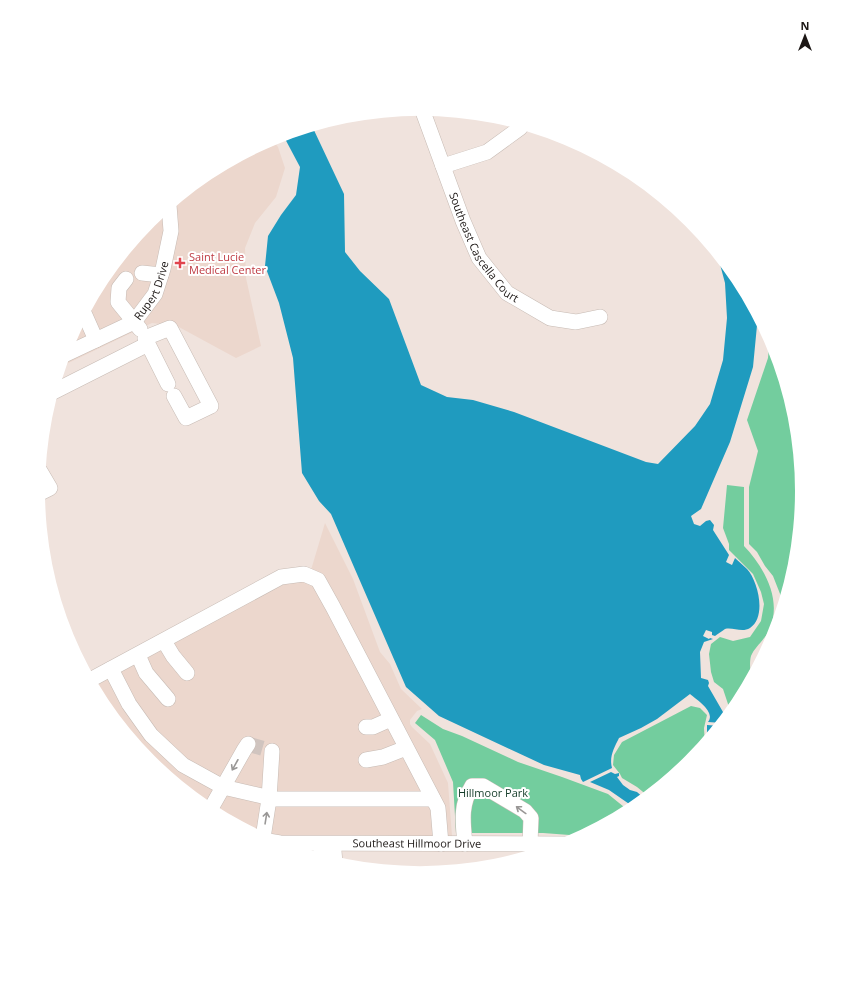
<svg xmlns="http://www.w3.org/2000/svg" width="841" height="982" font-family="'Open Sans',sans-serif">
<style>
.built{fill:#ecd7cd}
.green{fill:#73cd9e}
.water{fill:#1f9bbf}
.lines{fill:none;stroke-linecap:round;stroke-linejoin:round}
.minor-tunnel{stroke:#d0c4bf;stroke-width:15;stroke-dasharray:15 8;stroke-linecap:butt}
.minor-casing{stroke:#c7bbb4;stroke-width:16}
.minor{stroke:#fff;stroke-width:15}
.oneway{stroke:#999796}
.health-dot{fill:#e0444e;stroke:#fff;stroke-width:1.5}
.labels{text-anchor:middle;stroke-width:4;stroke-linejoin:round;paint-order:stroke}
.street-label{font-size:11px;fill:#1c1715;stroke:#fff}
.health-label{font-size:11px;fill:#be3a42;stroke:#fff;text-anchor:start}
.park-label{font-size:11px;fill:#143c29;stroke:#fff}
</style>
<rect width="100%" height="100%" fill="#f0e3dd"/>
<path class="built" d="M 272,139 L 278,147 L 285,168 L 276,197 L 255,223 L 245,248 L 246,278 L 261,346 L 236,358 L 177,326 L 152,323 L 60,367 L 67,344 L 103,278 L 150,220 L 208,173 Z
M 325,523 L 353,579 L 380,652 L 390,664 L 401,689 L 422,709 L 417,711 L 410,720 L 410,724 L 412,727 L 430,744 L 448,783 L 452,836 L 280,837 L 252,832 L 208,809 L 150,761 L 102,703 L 92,684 L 311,570 Z"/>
<path class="green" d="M 770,337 L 774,345 L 796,417 L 803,491 L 796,566 L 784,604 L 773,576 L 765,566 L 757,552 L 749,544 L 749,487 L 758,451 L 747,420 L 768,358 Z
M 727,485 L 744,487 L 744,546 C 764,567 782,599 770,628 C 766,639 755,646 751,656 C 749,663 751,673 750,680 C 749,691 737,706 730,714 L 728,704 L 723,689 L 714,682 L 711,672 L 709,654 L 711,644 L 720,637 L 733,641 L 750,637 L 761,621 L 764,604 L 761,592 L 753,574 L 729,550 L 729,544 L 723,528 Z
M 691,706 L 700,708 L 707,715 L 704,728 L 705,745 L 691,762 L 648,796 L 637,787 L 622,778 L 620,774 L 613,765 L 614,755 L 622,742 Z
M 421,715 L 443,729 L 462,736 L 518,762 L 562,777 L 608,794 L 629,811 L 583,836 L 543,833 L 456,833 L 453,782 L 435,740 L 415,723 Z"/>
<path class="water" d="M 312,126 L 344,194 L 345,252 L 360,271 L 389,299 L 421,385 L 447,397 L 473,400 L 514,412 L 646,462 L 658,464 L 695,426 L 710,404 L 723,360 L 727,318 L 725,283 L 717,253 L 739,279 L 758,315 L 753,367 L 730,442 L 701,509 L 691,516 L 694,524 L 700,526 L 706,521 L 710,520 L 714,525 L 713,530 L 729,555 L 726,562 L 732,565 L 735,558 C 739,562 743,565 747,569 C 758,581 767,617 750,628 C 742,633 733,627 725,629 C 722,631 718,634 715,636 L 712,635 L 712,632 L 706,630 L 703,636 L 709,639 L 710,638 L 713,639 L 704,642 L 700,652 L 701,678 L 708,680 L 709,683 L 708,686 L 723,712 L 725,720 L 722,723 L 708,722 C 716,712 697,700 690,694 L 657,719 L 641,728 L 619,738 C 614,748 609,757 612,768 L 583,782 L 581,779 L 580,775 L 544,765 L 439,716 L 406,687 L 331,514 L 319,501 L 302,473 L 293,358 L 279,303 L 265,266 L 268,236 L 281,215 L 296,195 L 300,167 L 283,135 Z
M 707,725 L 720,726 L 707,742 Z
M 611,772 L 615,774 L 619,773 L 619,776 L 617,777 L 623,785 L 630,790 L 637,792 L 645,799 L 635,808 L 609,790 L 590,782 Z"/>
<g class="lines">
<path class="minor-tunnel" d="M 248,744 L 272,751"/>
<g class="minor-casing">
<g id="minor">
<path id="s1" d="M 422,109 L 463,221 L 479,258 L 507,293 L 550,318 L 576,322 L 600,317"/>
<path d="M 443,166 L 487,152 L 520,128 L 523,124"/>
<path d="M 142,273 L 161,275"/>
<path d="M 126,279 L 119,288 L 118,302 L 140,329"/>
<path d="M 84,313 L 96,340"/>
<path d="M 145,338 L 170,328 L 211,406 L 186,418 L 174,396"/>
<path id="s2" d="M 64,355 L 134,322 L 155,294 L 163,269 L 171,231 L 169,205"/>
<path d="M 53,392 L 148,344 L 168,384"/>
<path d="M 38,494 L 50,488 L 40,471"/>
<path d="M 164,641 L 173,656 L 187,673"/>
<path d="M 138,655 L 146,673 L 168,699"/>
<path d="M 111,669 L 129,704 L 151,735 L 183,765 L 223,787 L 275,799 L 433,799"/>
<path d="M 90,680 L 281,577 L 304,574 L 318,580 L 333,607 L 438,808 L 441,844"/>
<path d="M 366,727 L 373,727 L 391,719"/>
<path d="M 366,760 L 383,757 L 406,748"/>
<path d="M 210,810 L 244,750 L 248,744"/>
<path d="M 263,838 L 269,799 L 272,751"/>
<path id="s3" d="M 268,841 L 280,843 L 567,844"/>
<path d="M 465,844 C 463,822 460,806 472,786 L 483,786 L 525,811 L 531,818 L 530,844"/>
<path d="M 327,846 L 334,851 L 335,863"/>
<path d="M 322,859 L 321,851 L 327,846"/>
</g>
</g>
<use href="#minor" class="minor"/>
</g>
<defs><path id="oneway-shaft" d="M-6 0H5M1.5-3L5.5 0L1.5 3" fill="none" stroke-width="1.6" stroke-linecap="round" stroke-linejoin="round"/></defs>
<g class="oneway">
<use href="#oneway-shaft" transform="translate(235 765) rotate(119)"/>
<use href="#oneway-shaft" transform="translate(521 810) rotate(-144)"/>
<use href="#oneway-shaft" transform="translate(266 818) rotate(-81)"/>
</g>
<path class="health-dot" d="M178 257h4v4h4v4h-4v4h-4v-4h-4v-4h4z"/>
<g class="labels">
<g class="street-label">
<text dy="4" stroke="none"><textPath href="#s1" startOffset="153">Southeast Cascella Court</textPath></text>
<text dy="4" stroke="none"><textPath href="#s2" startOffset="114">Rupert Drive</textPath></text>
<text dy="4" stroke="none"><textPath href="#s3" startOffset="149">Southeast Hillmoor Drive</textPath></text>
</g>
<g class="health-label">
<text x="189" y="261">Saint Lucie<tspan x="189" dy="13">Medical Center</tspan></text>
</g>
<g class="park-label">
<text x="493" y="797">Hillmoor Park</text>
</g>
</g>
<path d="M0 0H841V982H0ZM45 491a375 375 0 1 1 750 0a375 375 0 1 1-750 0Z" fill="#fff" fill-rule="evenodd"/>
<g transform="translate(805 36)" stroke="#ffffff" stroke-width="3" paint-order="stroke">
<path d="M0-3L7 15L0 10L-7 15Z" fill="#1c1715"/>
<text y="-6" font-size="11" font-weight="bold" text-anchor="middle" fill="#1c1715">N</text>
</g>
</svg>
